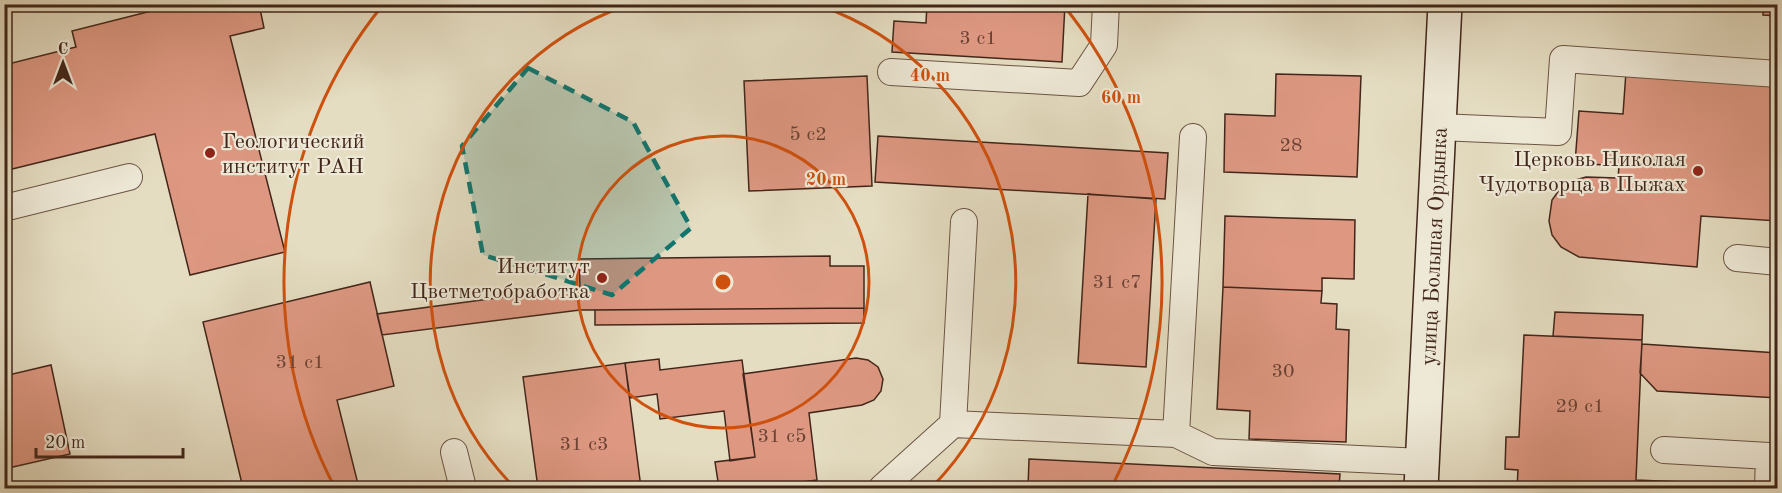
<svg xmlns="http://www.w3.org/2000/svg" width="1782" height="493" font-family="'Old Standard TT',serif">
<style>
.building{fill:#de9882;stroke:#42261a;stroke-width:1.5}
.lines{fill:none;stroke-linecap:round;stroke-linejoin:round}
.lane-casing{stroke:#6b5444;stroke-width:28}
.secondary-casing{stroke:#42261a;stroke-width:36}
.lane{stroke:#eee9d7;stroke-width:26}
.secondary{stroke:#eee9d7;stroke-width:33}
.marked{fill:#0f766e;fill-opacity:0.2;stroke:#0f766e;stroke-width:4.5;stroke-dasharray:12 8;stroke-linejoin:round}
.ring{fill:none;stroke:#cf510e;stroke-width:3}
.poi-dot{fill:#8f2418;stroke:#eee9d7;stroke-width:2}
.labels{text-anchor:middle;stroke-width:4.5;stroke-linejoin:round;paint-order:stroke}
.number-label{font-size:20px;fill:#694234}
.poi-label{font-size:22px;fill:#42261a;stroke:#eee9d7;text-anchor:end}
.street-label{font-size:22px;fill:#42261a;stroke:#eee9d7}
.centre{fill:#cf510e;stroke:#eee9d7;stroke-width:3}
.ring-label{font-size:18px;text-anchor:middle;font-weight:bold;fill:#cf510e;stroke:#eee9d7;stroke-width:4.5;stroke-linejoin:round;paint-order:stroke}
</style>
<rect width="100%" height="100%" fill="#e5ddc2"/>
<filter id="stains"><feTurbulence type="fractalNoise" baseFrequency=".00333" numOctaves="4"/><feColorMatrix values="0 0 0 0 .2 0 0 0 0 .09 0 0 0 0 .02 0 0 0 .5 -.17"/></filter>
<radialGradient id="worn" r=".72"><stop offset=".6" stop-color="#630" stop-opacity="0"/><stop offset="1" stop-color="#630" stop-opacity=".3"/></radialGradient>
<path class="building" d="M 179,4 L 259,4 L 264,28 L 230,36 L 285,252 L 190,275 L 155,134 L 4,171 L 4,65 L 76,47 L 72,31 Z
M 927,4 L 1065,4 L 1062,62 L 892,52 L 894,21 L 926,23 Z
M 1764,4 L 1778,4 L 1778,16 L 1763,15 Z
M 1626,72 L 1778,84 L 1778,221 L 1701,216 L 1697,267 L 1579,257 L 1561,247 L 1552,235 L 1549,221 L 1552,200 L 1560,189 L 1572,181 L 1586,177 L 1618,178 L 1619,166 L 1575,163 L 1579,111 L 1623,114 Z
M 1276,74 L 1361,76 L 1357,177 L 1224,172 L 1225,114 L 1275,116 Z
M 867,76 L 872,186 L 749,191 L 744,81 Z
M 878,136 L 1168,153 L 1165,199 L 875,182 Z
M 1088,194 L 1156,199 L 1146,367 L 1078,363 Z
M 1225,216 L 1355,220 L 1354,279 L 1322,278 L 1322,291 L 1223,287 Z
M 830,256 L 830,266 L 864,266 L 864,308 L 580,310 L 382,335 L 377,314 L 580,287 L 579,259 Z
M 370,282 L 394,386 L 337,400 L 359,488 L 243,488 L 203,322 Z
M 1223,287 L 1322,291 L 1321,303 L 1337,304 L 1336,329 L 1349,330 L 1346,442 L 1249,439 L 1250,411 L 1217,409 Z
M 864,308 L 864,323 L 595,325 L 595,310 Z
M 1555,312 L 1643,315 L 1642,340 L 1553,336 Z
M 1524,335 L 1642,340 L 1636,480 L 1682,482 L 1682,488 L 1517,488 L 1518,470 L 1505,469 L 1506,437 L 1519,437 Z
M 1642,344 L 1778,353 L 1778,398 L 1657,391 L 1640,373 Z
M 856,358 L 868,360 L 878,367 L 883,379 L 881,391 L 874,400 L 862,405 L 809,413 L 817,480 L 756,488 L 719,488 L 715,462 L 755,457 L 743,374 Z
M 659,359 L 660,370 L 742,360 L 755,457 L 730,461 L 724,411 L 660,419 L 657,394 L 630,398 L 625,363 Z
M 625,363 L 641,488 L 538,488 L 523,377 Z
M 51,365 L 70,454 L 4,469 L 4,376 Z
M 1029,459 L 1340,474 L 1339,488 L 1028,488 Z"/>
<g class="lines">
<g class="lane-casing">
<path id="lane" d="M 891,72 L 1079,83 L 1104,45 L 1106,4
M 1439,127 L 1558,132 L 1563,59 L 1778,74
M 4,208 L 129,177
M 1737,258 L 1778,262
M 953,424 L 964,222
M 1176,434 L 1193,137
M 1664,450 L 1769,456 L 1768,488
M 454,452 L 463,488
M 882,488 L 953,424 L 1176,434 L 1213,452 L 1422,462"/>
</g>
<g class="secondary-casing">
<g id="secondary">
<path id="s1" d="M 1421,488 L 1445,4"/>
</g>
</g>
<use href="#lane" class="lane"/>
<use href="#secondary" class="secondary"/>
</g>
<path class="marked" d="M 528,68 L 633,122 L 691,228 L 612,295 L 483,255 L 462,146 Z"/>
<g class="ring">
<circle cx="723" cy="282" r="146"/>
<path d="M514 487A293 293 0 0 1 628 5M818 5A293 293 0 0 1 932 487"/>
<path d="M335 488A439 439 0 0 1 382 6M1064 6A439 439 0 0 1 1111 488"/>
</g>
<g class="poi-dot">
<circle cx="210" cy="153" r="6"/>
<circle cx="1698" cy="171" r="6"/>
<circle cx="602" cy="278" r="6"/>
</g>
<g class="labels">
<g class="number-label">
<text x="978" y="44">3 с1</text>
<text x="808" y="140">5 с2</text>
<text x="1291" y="151">28</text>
<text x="1117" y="288">31 с7</text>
<text x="300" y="368">31 с1</text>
<text x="1283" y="377">30</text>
<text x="1580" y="412">29 с1</text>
<text x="782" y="442">31 с5</text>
<text x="584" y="450">31 с3</text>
</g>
<g class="poi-label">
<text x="222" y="148" text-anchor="start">Геологический<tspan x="222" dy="25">институт РАН</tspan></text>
<text x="1686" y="166">Церковь Николая<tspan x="1686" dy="25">Чудотворца в Пыжах</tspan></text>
<text x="590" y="273">Институт<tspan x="590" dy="25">Цветметобработка</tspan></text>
</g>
<g class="street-label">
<text dy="8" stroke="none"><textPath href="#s1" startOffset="242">улица Большая Ордынка</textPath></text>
</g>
</g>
<circle cx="723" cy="282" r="9" class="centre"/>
<g class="ring-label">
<text x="930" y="81">40 m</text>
<text x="1121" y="103">60 m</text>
<text x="826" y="185">20 m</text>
</g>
<rect width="1782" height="493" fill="none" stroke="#e5ddc2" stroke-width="24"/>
<rect x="6" y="6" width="1770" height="481" fill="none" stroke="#42261a" stroke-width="3"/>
<rect x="12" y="12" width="1758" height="469" fill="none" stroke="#42261a" stroke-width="1.5"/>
<g transform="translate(63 63)" stroke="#eee9d7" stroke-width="4.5" paint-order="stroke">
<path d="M0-4.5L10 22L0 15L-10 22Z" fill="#42261a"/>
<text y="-9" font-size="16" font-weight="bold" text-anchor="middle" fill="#42261a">С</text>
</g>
<path d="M36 448v9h147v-9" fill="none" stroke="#42261a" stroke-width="3"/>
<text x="45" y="448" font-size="18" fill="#42261a" stroke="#eee9d7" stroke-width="4.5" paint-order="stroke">20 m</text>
<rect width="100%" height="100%" filter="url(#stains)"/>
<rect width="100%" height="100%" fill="url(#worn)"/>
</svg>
